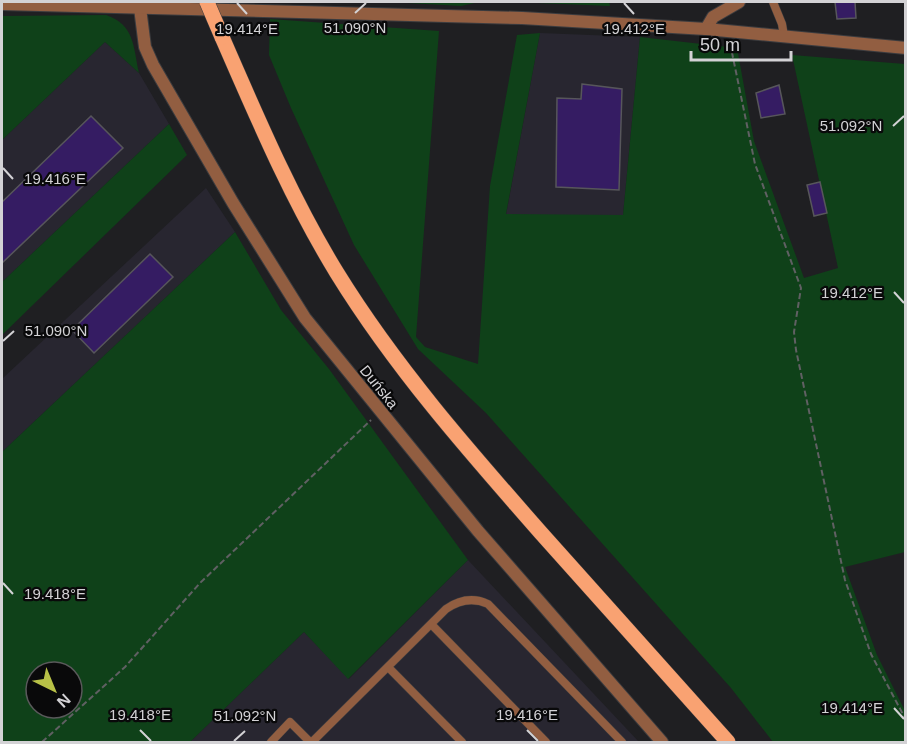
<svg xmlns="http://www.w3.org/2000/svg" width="907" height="744" font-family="Helvetica,sans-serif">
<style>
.built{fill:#282630}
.green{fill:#0f4119;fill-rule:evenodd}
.building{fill:#351c63;stroke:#57565b;stroke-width:1.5}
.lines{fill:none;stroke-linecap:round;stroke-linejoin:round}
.service-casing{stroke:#3c3c3f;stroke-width:9}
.minor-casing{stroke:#3c3c3f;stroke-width:14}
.tertiary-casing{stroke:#3c3c3f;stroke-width:14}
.primary-casing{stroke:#3c3c3f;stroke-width:16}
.path{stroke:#606063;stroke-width:2;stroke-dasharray:6 3;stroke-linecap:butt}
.service{stroke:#925e41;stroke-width:8}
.minor{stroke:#925e41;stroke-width:12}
.tertiary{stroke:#925e41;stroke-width:12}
.primary{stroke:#f9a272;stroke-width:15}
.primary-bridge-casing{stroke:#3c3c3f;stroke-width:16;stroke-linecap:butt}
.primary-bridge{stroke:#f9a272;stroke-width:15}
.ticks{fill:none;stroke:#d3d2d5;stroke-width:2}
.labels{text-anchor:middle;stroke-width:4.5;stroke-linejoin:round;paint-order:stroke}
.street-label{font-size:15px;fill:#d3d2d5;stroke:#09090a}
.ticks-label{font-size:15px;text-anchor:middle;fill:#d3d2d5;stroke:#09090a;stroke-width:4.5;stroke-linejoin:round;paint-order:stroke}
</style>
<rect width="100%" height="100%" fill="#1f1f22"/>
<path class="built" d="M 540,33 L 640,37 L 623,215 L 506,215 Z
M 105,42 L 139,73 L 169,124 L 2,282 L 2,140 Z
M 206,188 L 235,232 L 2,452 L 2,379 Z
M 468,560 L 639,742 L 190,742 L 304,632 L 349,679 Z"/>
<path class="green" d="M 390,2 L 479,2 L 461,6 Z
M 538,2 L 609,2 L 610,6 L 538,3 Z
M 106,15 C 135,25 133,46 139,73 L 105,42 L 2,140 L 2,16 Z
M 270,19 L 439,31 L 416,337 L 425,347 L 478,364 L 490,186 L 517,35 L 540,33 L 506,214 L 623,215 L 640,37 L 737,48 L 754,141 L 804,278 L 838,268 L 792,55 L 905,64 L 905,552 L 845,567 L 877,655 L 905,711 L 905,742 L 773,742 L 731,688 L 486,413 L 418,349 L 354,245 L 291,108 L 269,55 Z
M 169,124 L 187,155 L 2,335 L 2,282 Z
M 235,232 L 281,310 L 329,369 L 468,560 L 348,679 L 304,632 L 190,742 L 2,742 L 2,452 ZM 36,672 L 72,672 L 72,708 L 36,708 Z"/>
<path class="building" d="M 835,2 L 855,2 L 856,18 L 837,19 Z
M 582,84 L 622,89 L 619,190 L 556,187 L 557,98 L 581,99 Z
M 779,85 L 785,114 L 761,118 L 756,93 Z
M 91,116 L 123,148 L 2,263 L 2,202 Z
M 820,182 L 827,213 L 814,216 L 807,185 Z
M 150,254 L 173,277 L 94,353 L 72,330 Z"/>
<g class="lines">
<g class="service-casing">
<path id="service" d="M 773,2 L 782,24 L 784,36
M 431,624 L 546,742
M 388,667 L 462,742
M 271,742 L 290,722 L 310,742
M 312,742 L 446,609 C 459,600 473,597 488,604 L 622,742"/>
</g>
<g class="minor-casing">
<path id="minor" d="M 140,8 L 145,47 L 153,65 L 233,203 L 305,318 L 478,531 L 662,742
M 706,29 L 713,17 L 739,2"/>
</g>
<g class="tertiary-casing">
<path id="tertiary" d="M 2,4 L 522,18 L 706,29 L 906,48"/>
</g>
<g class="primary-casing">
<path id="primary" d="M 222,37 C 257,117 291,198 337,273 C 395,367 468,450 541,533 C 604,603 666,673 728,742"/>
</g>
<path class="path" d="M 730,43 L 755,164 L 801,288 L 794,332 L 796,350 L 845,580 L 871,654 L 906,720
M 42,742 L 125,667 L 200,583 L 371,420"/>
<use href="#service" class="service"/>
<use href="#minor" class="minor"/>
<use href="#tertiary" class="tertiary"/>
<use href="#primary" class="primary"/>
<g class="primary-bridge-casing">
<path id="primary-bridge" d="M 207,2 L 222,37"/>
</g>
<use href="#primary-bridge" class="primary-bridge"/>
</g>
<path class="ticks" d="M 237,3 L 247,14M 624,3 L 634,14M 355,13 L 366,3M 893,126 L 904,116M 3,168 L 13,179M 894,292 L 904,303M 3,341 L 14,331M 3,583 L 13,594M 894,708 L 904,719M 140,730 L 151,741M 527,730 L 538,741M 234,741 L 245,731"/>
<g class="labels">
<g class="street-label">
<text transform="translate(379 387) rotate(51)" y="5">Duńska</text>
</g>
</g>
<g class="ticks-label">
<text x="355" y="33">51.090°N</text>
<text x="247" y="34">19.414°E</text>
<text x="634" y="34">19.412°E</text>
<text x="851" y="131">51.092°N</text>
<text x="55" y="184">19.416°E</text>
<text x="852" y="298">19.412°E</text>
<text x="56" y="336">51.090°N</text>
<text x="55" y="599">19.418°E</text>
<text x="852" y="713">19.414°E</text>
<text x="140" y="720">19.418°E</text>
<text x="527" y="720">19.416°E</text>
<text x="245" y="721">51.092°N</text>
</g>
<rect width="907" height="744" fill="none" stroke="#d3d2d5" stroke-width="6"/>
<g transform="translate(54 690) rotate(137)"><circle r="28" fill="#09090a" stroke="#5a595b" stroke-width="1.5"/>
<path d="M0-4.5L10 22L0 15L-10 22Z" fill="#b8c147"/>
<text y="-9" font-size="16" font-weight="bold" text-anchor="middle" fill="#d3d2d5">N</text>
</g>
<path d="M691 51v9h100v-9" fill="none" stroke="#d3d2d5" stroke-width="3"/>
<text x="700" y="51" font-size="18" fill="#d3d2d5" stroke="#09090a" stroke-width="4.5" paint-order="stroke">50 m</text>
</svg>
